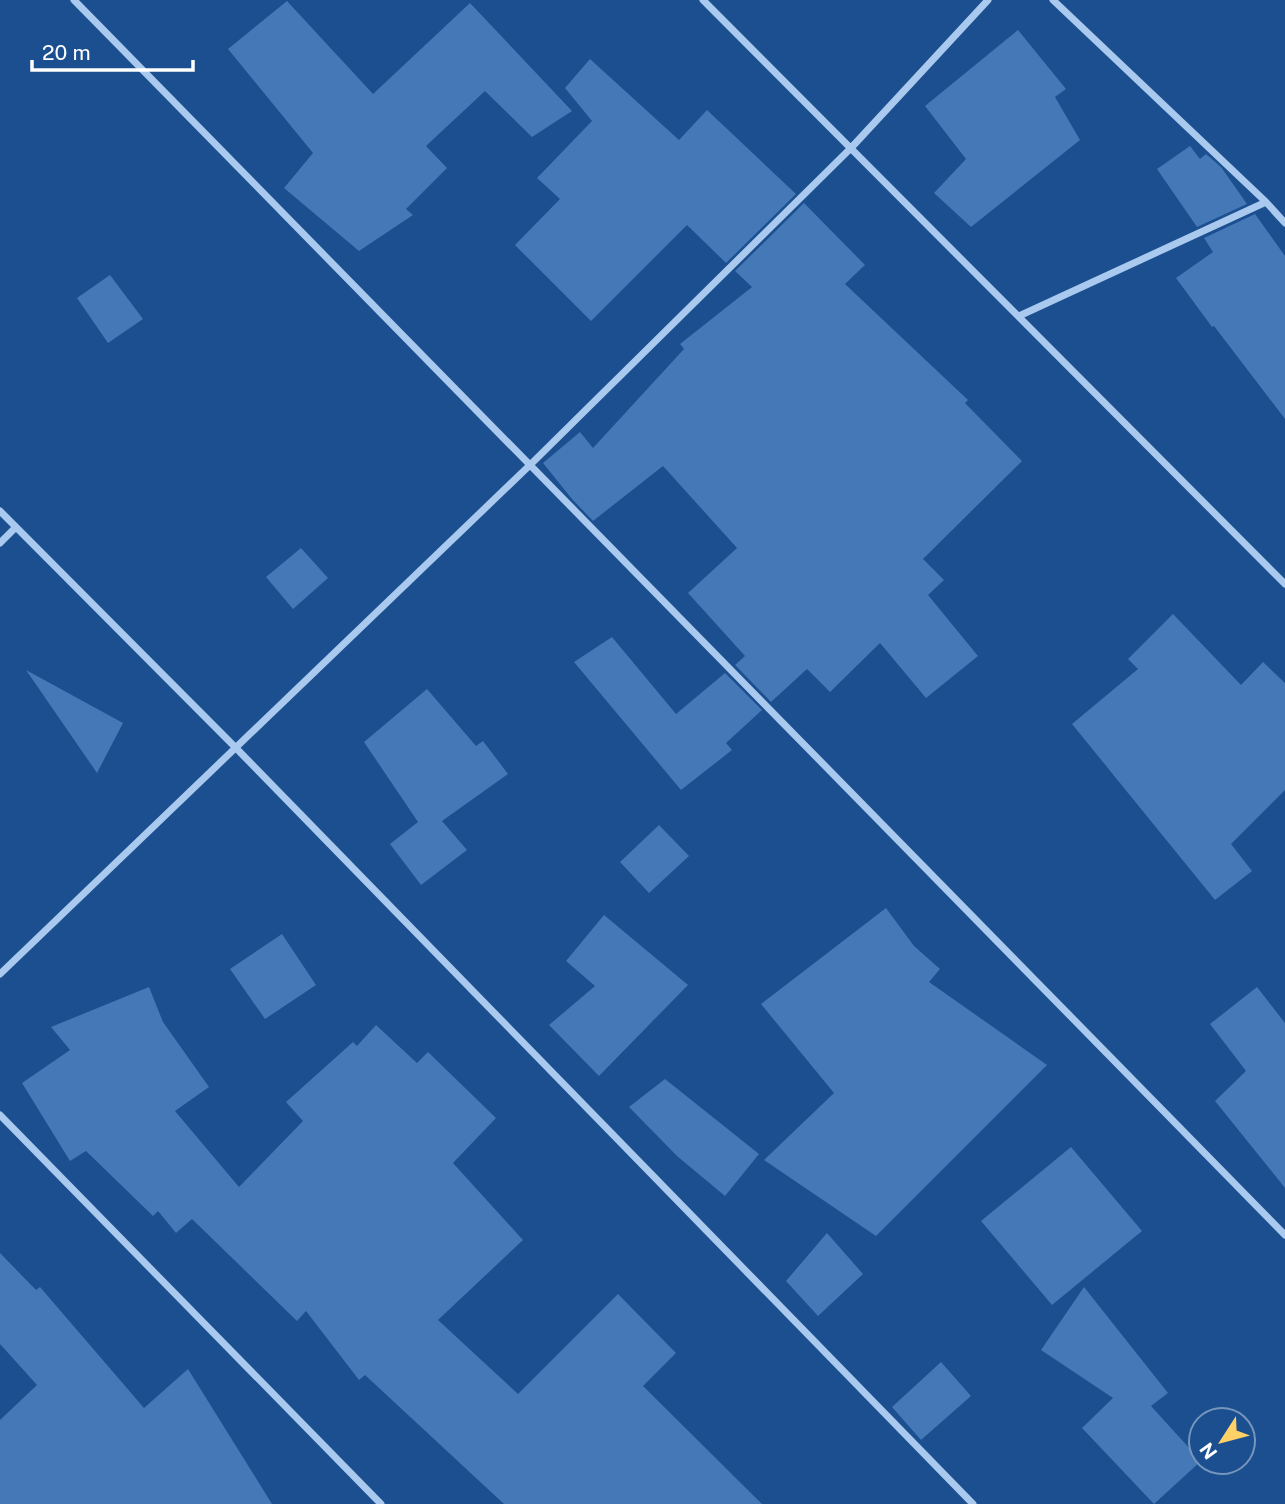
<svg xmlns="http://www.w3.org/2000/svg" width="1285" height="1504" font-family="'Public Sans',sans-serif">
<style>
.building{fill:#4478b7}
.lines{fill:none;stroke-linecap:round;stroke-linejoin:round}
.minor{stroke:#a9c9ee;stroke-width:7}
</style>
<rect width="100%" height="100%" fill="#1b4f8f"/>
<path class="building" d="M 287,1 L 373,94 L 470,3 L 572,111 L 532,137 L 485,91 L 426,146 L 447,168 L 406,209 L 413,215 L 359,251 L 284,188 L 313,153 L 228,49 Z
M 1018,30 L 1066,89 L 1055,97 L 1080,140 L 971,227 L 934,193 L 966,159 L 925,106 Z
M 590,59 L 679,140 L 707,110 L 796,194 L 726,263 L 687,225 L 591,321 L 515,245 L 560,199 L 537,178 L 592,121 L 565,88 Z
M 1190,146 L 1200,159 L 1206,154 L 1221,167 L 1247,204 L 1197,227 L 1157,169 Z
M 804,203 L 865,265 L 845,284 L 968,400 L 965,403 L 1022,461 L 923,559 L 944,580 L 928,595 L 978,656 L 926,698 L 880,643 L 830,692 L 807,669 L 771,702 L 735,665 L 745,656 L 688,593 L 737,548 L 663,466 L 593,521 L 572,499 L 543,463 L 580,432 L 593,448 L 684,349 L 680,344 L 752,287 L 735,271 Z
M 1255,214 L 1285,256 L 1285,419 L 1214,326 L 1212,327 L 1176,278 L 1213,252 L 1204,238 Z
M 110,275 L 143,319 L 108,343 L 77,298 Z
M 301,548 L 328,578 L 293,609 L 266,577 Z
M 1173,614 L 1241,685 L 1263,662 L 1285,683 L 1285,790 L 1231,844 L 1252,871 L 1215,900 L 1072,724 L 1138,669 L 1128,659 Z
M 612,637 L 676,714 L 725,673 L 762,710 L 726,743 L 732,750 L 681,790 L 574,662 Z
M 26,670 L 123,723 L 97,773 Z
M 427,689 L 476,746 L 483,741 L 508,774 L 442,821 L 467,850 L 421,885 L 390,844 L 418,822 L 364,742 Z
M 659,825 L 689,856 L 649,893 L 620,862 Z
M 886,908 L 914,946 L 940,969 L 929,982 L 1047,1065 L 876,1236 L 764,1160 L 834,1093 L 761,1004 Z
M 604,915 L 688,985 L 599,1076 L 549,1025 L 595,986 L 566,961 Z
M 282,934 L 316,985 L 265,1019 L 230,969 Z
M 149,987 L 163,1022 L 209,1087 L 175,1111 L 239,1187 L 303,1121 L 286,1102 L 353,1042 L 357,1046 L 376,1025 L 417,1063 L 428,1052 L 496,1118 L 453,1163 L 523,1240 L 438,1320 L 518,1394 L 618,1294 L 676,1353 L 643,1386 L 762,1504 L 504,1504 L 365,1375 L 359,1380 L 306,1311 L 297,1321 L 192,1219 L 176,1233 L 158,1211 L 153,1216 L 86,1151 L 70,1161 L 22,1083 L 70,1050 L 51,1027 Z
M 1257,987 L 1285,1023 L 1285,1188 L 1215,1101 L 1246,1071 L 1210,1024 Z
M 665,1079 L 759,1154 L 725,1196 L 677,1156 L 629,1107 Z
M 1071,1147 L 1142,1231 L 1052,1305 L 981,1221 Z
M 827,1233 L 863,1274 L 818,1316 L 786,1281 Z
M 0,1253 L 36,1290 L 40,1287 L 144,1408 L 188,1369 L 272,1504 L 0,1504 L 0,1420 L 37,1385 L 0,1344 Z
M 1084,1287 L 1168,1393 L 1151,1406 L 1201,1461 L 1154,1504 L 1082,1428 L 1113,1398 L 1041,1350 Z
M 941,1362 L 971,1396 L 921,1440 L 892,1407 Z"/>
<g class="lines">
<path class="minor" d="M 74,0 L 1285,1235
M 703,0 L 1285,584
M 1053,0 L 1266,202
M 1019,316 L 1266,202 L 1285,223
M 0,511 L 235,747 L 973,1504
M 0,543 L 16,527
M 0,974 L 530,465 L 851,148 L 988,0
M 0,1115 L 381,1504"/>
</g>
<g transform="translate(1222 1441) rotate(234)"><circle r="33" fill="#1b4f8f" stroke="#7695bc" stroke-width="2"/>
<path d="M0-5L12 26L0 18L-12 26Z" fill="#ffd166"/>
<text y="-10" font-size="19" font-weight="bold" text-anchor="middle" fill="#ffffff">N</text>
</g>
<path d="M32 60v10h161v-10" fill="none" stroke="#ffffff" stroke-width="3.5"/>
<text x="42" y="60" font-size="21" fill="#ffffff" stroke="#1b4f8f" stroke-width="5" paint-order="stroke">20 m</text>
</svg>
